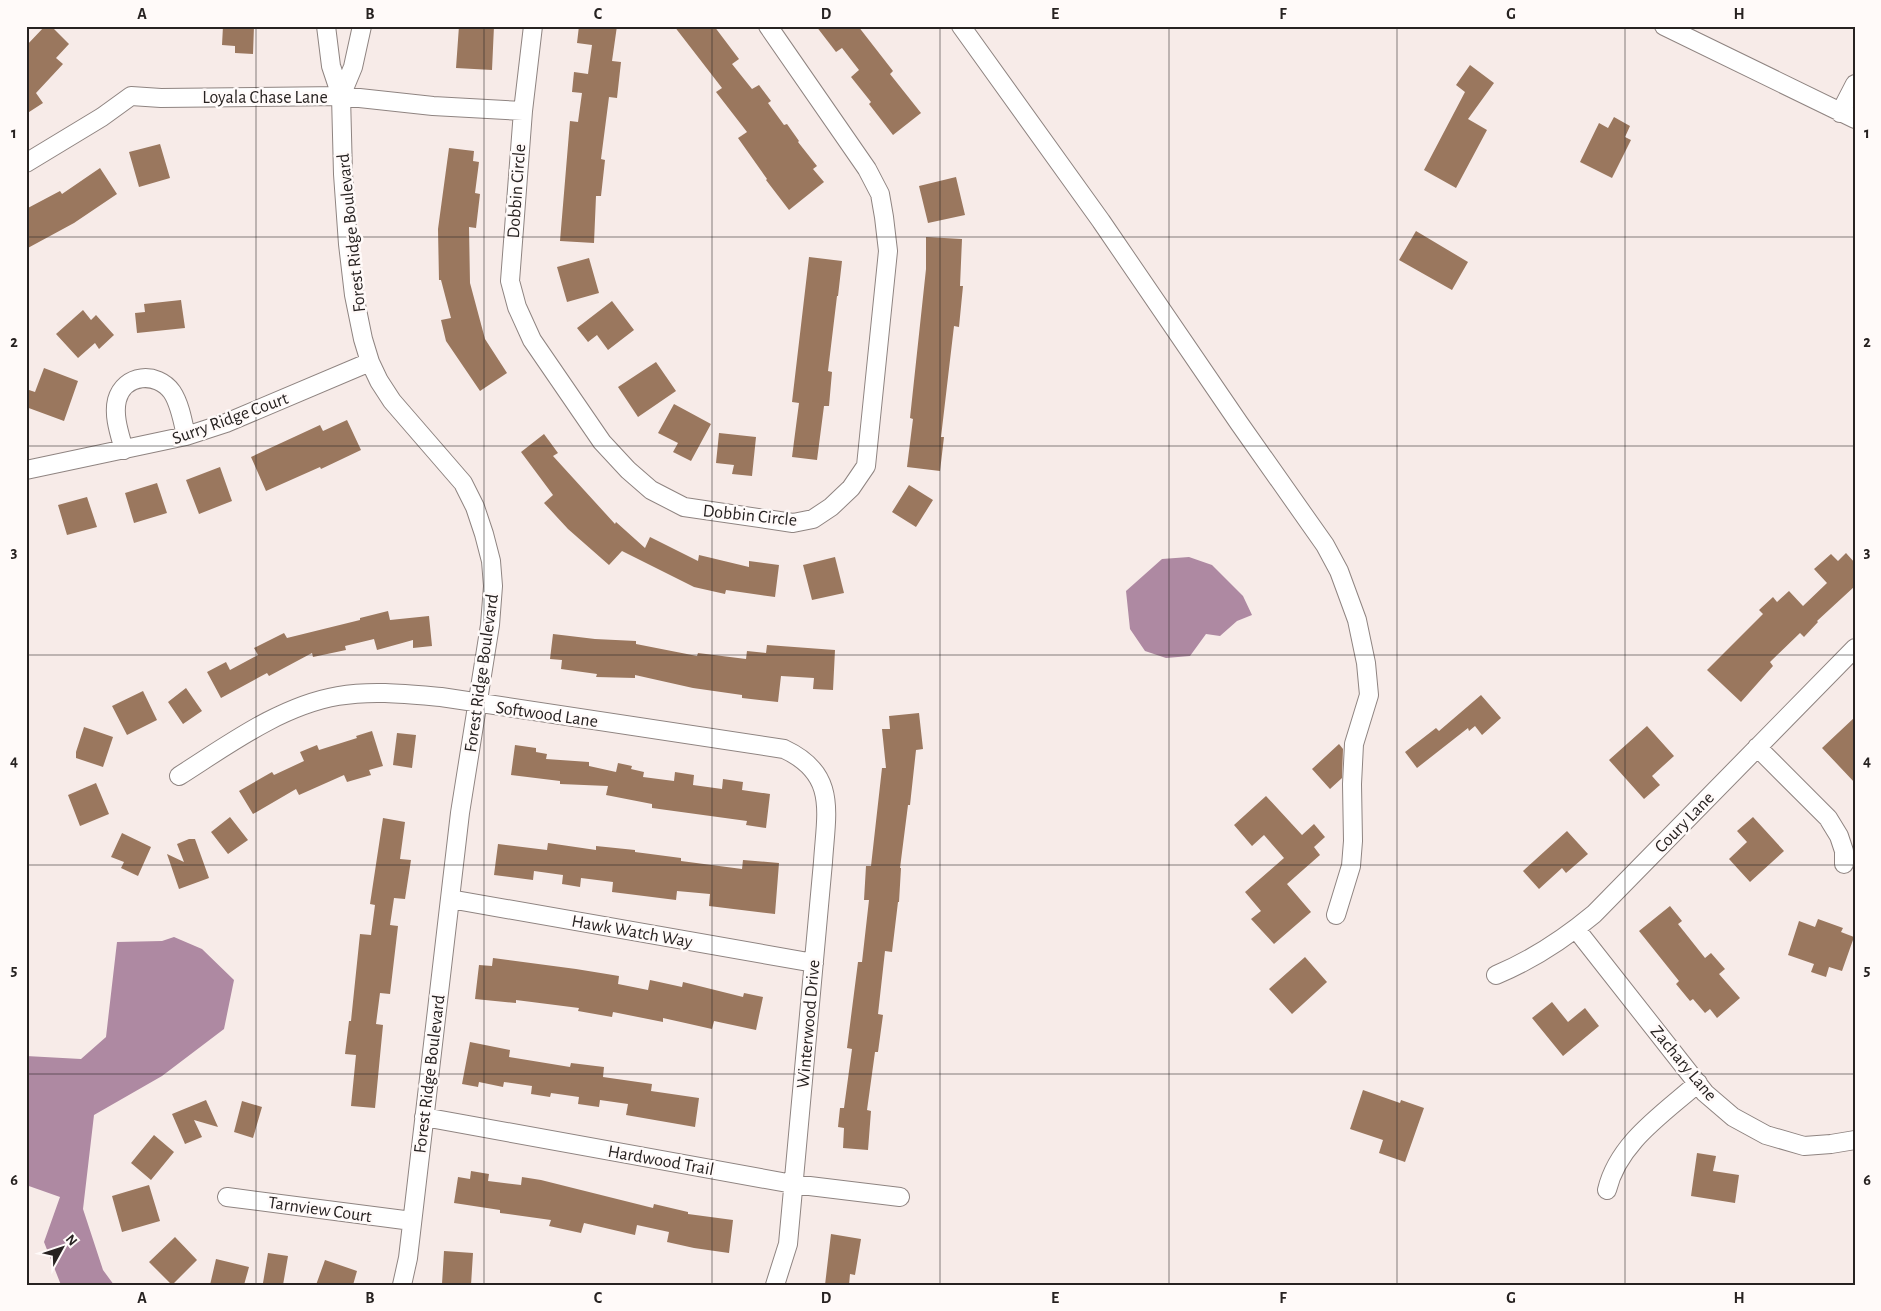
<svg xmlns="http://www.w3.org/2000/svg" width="1881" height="1311" font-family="'Alegreya Sans',sans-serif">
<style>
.water{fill:#ae89a2}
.building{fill:#9a775e}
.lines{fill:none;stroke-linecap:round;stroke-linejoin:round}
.minor-casing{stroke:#8f8481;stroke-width:20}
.minor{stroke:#fff;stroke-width:18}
.grid{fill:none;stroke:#272221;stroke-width:1;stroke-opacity:0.55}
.labels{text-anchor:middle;stroke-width:5;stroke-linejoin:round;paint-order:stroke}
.street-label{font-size:18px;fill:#272221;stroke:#fffaf9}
.neatline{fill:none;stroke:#272221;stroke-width:2}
.grid-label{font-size:16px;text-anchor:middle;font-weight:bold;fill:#272221}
</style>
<rect width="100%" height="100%" fill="#f7ebe8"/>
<path class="water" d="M 1189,557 L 1212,565 L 1243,596 L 1252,615 L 1237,621 L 1220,636 L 1206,634 L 1190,656 L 1166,658 L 1145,651 L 1130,629 L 1126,591 L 1162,559 Z
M 174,937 L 202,949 L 234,980 L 224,1029 L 162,1076 L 94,1115 L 83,1209 L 103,1270 L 114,1285 L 61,1285 L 44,1242 L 60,1197 L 26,1185 L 26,1056 L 81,1059 L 106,1037 L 117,942 L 162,941 Z"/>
<path class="building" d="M 45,26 L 51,26 L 69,44 L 56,58 L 63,64 L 36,93 L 43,103 L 26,114 L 26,46 Z
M 223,26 L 254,26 L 253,54 L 235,53 L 235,46 L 222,45 Z
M 459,26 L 494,26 L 492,70 L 456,68 Z
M 579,26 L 617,26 L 612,61 L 621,62 L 617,98 L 609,97 L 601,159 L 605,160 L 601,196 L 596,196 L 594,243 L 560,241 L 570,121 L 578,122 L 582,93 L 572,92 L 574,72 L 588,74 L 592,45 L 577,43 Z
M 674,26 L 714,26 L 739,59 L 732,64 L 752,89 L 759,85 L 771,101 L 768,103 L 784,125 L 787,124 L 799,141 L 798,142 L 817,166 L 813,169 L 824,182 L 789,210 L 766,180 L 767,179 L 738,138 L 747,132 L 716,92 L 722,88 Z
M 816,26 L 858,26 L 893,71 L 890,74 L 921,113 L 893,135 L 869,104 L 871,102 L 851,77 L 859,70 L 842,48 L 836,52 Z
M 1470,65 L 1494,83 L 1468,119 L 1487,130 L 1456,188 L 1424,170 L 1465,92 L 1456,85 Z
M 1614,117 L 1630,126 L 1625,137 L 1631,140 L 1612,178 L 1580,162 L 1599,123 L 1608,128 Z
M 160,144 L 170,178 L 139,187 L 129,152 Z
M 449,148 L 474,151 L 473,161 L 479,162 L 475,193 L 480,194 L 476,228 L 469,227 L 470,283 L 485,339 L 507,373 L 480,391 L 446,341 L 441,320 L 451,318 L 441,280 L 439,280 L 438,229 Z
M 100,168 L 117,194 L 74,223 L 26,249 L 26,209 L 60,191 L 62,194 Z
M 956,177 L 965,215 L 928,223 L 919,186 Z
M 1416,231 L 1468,262 L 1452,290 L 1399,260 Z
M 926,237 L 962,239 L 960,286 L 963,286 L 959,327 L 954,326 L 941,437 L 944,437 L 940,471 L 907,467 L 913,419 L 910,418 L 926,269 Z
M 809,257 L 842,261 L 838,296 L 837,296 L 828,371 L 832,372 L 829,406 L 824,406 L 817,460 L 792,457 L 799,403 L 792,402 Z
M 589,258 L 599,293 L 567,302 L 557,267 Z
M 181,300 L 185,328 L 137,333 L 135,313 L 145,312 L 144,304 Z
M 612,301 L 634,330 L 608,350 L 597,335 L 588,342 L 577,328 Z
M 83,310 L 91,320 L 96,315 L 114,335 L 99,349 L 95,343 L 78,358 L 56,334 Z
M 656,362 L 676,391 L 638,417 L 618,387 Z
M 44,368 L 78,381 L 64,421 L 26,407 L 26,399 L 29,390 L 35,392 Z
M 674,404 L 711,424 L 691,461 L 673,452 L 678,443 L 658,433 Z
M 347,420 L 361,450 L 321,469 L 320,467 L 266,491 L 251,457 L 320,425 L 323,431 Z
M 719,433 L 756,437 L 752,476 L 732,474 L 734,465 L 716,463 Z
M 544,434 L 558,453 L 553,456 L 615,524 L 616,522 L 645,548 L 650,537 L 698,561 L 699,555 L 749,567 L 749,561 L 779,565 L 775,597 L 726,590 L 725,594 L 694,587 L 622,551 L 609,565 L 568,529 L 544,503 L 553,495 L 521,452 Z
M 220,467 L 232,501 L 199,514 L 186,480 Z
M 157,483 L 167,513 L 134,523 L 125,493 Z
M 909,485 L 933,500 L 916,527 L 892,512 Z
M 87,497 L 97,527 L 67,535 L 58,505 Z
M 1846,553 L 1855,563 L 1855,586 L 1817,621 L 1818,622 L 1804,637 L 1800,633 L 1770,662 L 1773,666 L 1741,702 L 1707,670 L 1763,614 L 1759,610 L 1773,597 L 1777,602 L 1789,591 L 1803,606 L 1827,583 L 1814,569 L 1831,554 L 1838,561 Z
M 835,557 L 844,593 L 812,600 L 803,565 Z
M 388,611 L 390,620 L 429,616 L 432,646 L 413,648 L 413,640 L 377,650 L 374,639 L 345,646 L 346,650 L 313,657 L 312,653 L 269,676 L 267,673 L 221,698 L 207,672 L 226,662 L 230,670 L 258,655 L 254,648 L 284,633 L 287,638 L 360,620 L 360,618 Z
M 553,634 L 595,639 L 636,641 L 636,644 L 697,656 L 698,653 L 746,659 L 747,651 L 766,653 L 767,645 L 835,650 L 833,690 L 813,689 L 814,678 L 781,676 L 778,702 L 742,698 L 742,695 L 693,688 L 635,675 L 635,678 L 596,677 L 597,674 L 561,669 L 562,660 L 550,659 Z
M 186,688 L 202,711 L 183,724 L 168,702 Z
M 143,691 L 157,720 L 127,735 L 112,706 Z
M 1481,695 L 1501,718 L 1482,735 L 1475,726 L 1469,731 L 1468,728 L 1417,768 L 1405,752 L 1436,728 L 1439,731 Z
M 919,713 L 923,749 L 916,750 L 910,805 L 908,805 L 900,868 L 901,868 L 899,902 L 898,902 L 892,952 L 885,951 L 878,1014 L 883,1015 L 878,1052 L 875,1052 L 867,1110 L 871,1111 L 868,1150 L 843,1148 L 844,1128 L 838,1127 L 840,1108 L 844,1108 L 852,1049 L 847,1048 L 858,962 L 862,962 L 869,900 L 864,900 L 866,866 L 871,866 L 882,768 L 886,768 L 882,729 L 890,729 L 889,716 Z
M 1855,717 L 1855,783 L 1822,748 Z
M 1647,726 L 1674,756 L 1652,776 L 1660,785 L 1644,799 L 1609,760 Z
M 84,727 L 113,737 L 103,767 L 76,758 L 76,752 Z
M 372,731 L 383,766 L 369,770 L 371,775 L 347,782 L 344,775 L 299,795 L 296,789 L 253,814 L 239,791 L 272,772 L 274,775 L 304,761 L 300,752 L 317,745 L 319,750 L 357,738 L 356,736 Z
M 397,733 L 416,735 L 412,768 L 393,765 Z
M 1339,744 L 1343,749 L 1342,778 L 1330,789 L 1312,769 Z
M 515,745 L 536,748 L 536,752 L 547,754 L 546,759 L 589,762 L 589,766 L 616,772 L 618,763 L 632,766 L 631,769 L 644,772 L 643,777 L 674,781 L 675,772 L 694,775 L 693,785 L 722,789 L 723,779 L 743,782 L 742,790 L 770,794 L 766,828 L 746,825 L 747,821 L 652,808 L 652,804 L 606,795 L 608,786 L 560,784 L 560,781 L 511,775 Z
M 96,783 L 109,814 L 80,826 L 68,795 Z
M 1266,796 L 1302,835 L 1314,824 L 1325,837 L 1314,847 L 1320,855 L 1287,884 L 1311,912 L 1274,944 L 1251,919 L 1261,911 L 1245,892 L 1284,858 L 1264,835 L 1252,846 L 1234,825 Z
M 230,817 L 248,840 L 228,854 L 211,832 Z
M 1753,817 L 1784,851 L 1750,882 L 1729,859 L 1747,842 L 1737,831 Z
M 383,818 L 405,822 L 400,859 L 411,860 L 405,899 L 394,898 L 390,925 L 398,926 L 390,994 L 380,993 L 376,1024 L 383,1025 L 375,1108 L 351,1106 L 356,1055 L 345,1054 L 349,1021 L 351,1021 L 360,934 L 371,935 L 375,905 L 370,904 Z
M 1567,831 L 1588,854 L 1566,873 L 1562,868 L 1539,889 L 1523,871 Z
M 122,833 L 151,847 L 138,876 L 121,868 L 124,862 L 111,857 Z
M 189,839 L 195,839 L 209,878 L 179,889 L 167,854 L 184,862 L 177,844 Z
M 548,843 L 596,850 L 596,846 L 635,850 L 635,852 L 681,858 L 681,861 L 742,869 L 743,860 L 779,863 L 775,914 L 709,906 L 710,894 L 677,891 L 676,900 L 612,892 L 613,882 L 581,878 L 580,887 L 562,884 L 563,875 L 534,871 L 533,880 L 494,875 L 498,844 L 547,850 Z
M 1670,906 L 1682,921 L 1678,924 L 1705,958 L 1711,953 L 1725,969 L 1719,974 L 1740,998 L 1717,1018 L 1710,1009 L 1705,1013 L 1693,999 L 1690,1001 L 1676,984 L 1679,981 L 1639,931 Z
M 1818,919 L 1843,928 L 1841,932 L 1854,937 L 1842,971 L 1829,967 L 1826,977 L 1811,972 L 1814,964 L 1788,955 L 1799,921 L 1815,927 Z
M 1305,957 L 1327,982 L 1292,1014 L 1269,989 Z
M 493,958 L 576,969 L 619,976 L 618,984 L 648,990 L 650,980 L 682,987 L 683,982 L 743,997 L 744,993 L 763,997 L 756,1030 L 714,1021 L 712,1029 L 663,1018 L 663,1022 L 613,1012 L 612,1017 L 578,1011 L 579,1008 L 516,1000 L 516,1003 L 475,999 L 479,965 L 492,966 Z
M 1552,1002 L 1568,1022 L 1585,1008 L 1599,1026 L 1563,1056 L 1532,1018 Z
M 470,1042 L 510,1050 L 509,1057 L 570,1067 L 571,1063 L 604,1067 L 603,1077 L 652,1084 L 651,1091 L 699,1098 L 695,1127 L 626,1115 L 628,1104 L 600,1100 L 599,1107 L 578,1104 L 579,1097 L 551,1093 L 550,1097 L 531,1094 L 532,1086 L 504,1082 L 503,1087 L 479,1082 L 478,1087 L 462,1084 Z
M 1363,1090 L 1400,1103 L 1401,1100 L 1424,1108 L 1405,1162 L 1379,1153 L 1383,1140 L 1350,1129 Z
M 206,1100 L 218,1127 L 194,1120 L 202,1137 L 185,1144 L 172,1114 Z
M 242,1101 L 262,1107 L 253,1138 L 234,1132 Z
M 154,1135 L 174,1152 L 151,1180 L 131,1163 Z
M 1697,1153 L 1716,1156 L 1713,1171 L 1739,1175 L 1735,1203 L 1691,1196 Z
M 471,1171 L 489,1174 L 488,1181 L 521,1185 L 522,1177 L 541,1180 L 653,1208 L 654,1204 L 688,1212 L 688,1214 L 733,1220 L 729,1253 L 694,1248 L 667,1242 L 669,1232 L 637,1225 L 635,1235 L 584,1223 L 581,1233 L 549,1226 L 551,1220 L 500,1213 L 500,1210 L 454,1203 L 458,1177 L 470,1179 Z
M 149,1185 L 160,1221 L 122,1232 L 112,1196 Z
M 831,1234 L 861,1239 L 855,1275 L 850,1274 L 849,1285 L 825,1285 Z
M 175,1237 L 197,1260 L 172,1285 L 149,1262 Z
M 444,1251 L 473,1253 L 471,1285 L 442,1284 Z
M 268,1253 L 288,1256 L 283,1285 L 263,1283 Z
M 216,1259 L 249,1267 L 244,1285 L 210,1285 Z
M 325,1260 L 357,1271 L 353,1285 L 316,1285 Z"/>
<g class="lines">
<g class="minor-casing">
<path id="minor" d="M 326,26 L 331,66 L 341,96 L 343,174 L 348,244 L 354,295 L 363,339 L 370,362 L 379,381 L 392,401 L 463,483 L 475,507 L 484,534 L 491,561 L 493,586 L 490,625 L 460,813 L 408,1258 L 402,1285
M 533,26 L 523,111 L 510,281 L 517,307 L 532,340 L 602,442 L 628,470 L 651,490 L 684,507 L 793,523 L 813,519 L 831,507 L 851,488 L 866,466 L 888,251 L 884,217 L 880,194 L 867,169 L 768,26
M 961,26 L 1101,221 L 1239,423 L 1325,545 L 1339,571 L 1357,620 L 1366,663 L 1369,695 L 1354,744 L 1352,784 L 1353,841 L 1351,866 L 1336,915
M 1664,26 L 1855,119
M 341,96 L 353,67 L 362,26
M 1840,113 L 1855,84
M 26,163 L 102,117 L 131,96 L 161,98 L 341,96 L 433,106 L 523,111
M 124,450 C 120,435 113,416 117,400 C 124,374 157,371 172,392 C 180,404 183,422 186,436
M 26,470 L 186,436 L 226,423 L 370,362
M 1757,747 L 1828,818 L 1839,836 L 1844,851 L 1844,864
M 179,776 C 228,745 280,706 338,696 C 372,690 407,694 441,697 L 784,749 C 838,774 826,813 823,862 L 788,1244 L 775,1285
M 450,899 L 814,963
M 1576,929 L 1705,1093 L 1733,1117 L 1766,1135 L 1804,1146 L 1831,1144 L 1855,1140
M 1496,975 C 1532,960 1564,939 1594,914 L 1855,648
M 424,1117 L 793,1184 L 900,1197
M 1607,1190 C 1618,1143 1663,1114 1698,1083
M 227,1197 L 412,1221"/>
</g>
<use href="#minor" class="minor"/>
</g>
<path class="grid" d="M 256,26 L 256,1285M 484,26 L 484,1285M 712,26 L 712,1285M 940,26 L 940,1285M 1169,26 L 1169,1285M 1397,26 L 1397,1285M 1625,26 L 1625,1285M 26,237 L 1855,237M 26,446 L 1855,446M 26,655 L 1855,655M 26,865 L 1855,865M 26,1074 L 1855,1074"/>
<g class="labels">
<g class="street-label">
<text x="265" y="103">Loyala Chase Lane</text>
<text transform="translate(516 191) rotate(-86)" y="6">Dobbin Circle</text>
<text transform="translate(351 233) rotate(-96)" y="6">Forest Ridge Boulevard</text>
<text transform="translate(230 418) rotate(-20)" y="6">Surry Ridge Court</text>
<text transform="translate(750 515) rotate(6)" y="6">Dobbin Circle</text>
<text transform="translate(481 673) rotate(-82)" y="6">Forest Ridge Boulevard</text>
<text transform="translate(547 714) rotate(8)" y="6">Softwood Lane</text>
<text transform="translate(1684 822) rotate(-46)" y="6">Coury Lane</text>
<text transform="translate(632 931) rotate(10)" y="6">Hawk Watch Way</text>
<text transform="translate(808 1024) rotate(-85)" y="6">Winterwood Drive</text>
<text transform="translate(1684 1063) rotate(50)" y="6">Zachary Lane</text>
<text transform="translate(429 1074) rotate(-83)" y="6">Forest Ridge Boulevard</text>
<text transform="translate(661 1160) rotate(10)" y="6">Hardwood Trail</text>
<text transform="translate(320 1209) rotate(8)" y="6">Tarnview Court</text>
</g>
</g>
<rect width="1881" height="1311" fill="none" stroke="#fffaf9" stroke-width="55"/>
<g transform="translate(62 1248) rotate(50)" stroke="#fffaf9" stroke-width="4" paint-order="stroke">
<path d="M0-4L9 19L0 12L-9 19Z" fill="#272221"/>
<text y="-8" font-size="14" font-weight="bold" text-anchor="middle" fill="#272221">N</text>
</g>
<rect x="28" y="28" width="1826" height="1256" class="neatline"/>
<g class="grid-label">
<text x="142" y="19">A</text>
<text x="370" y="19">B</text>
<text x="598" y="19">C</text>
<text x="826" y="19">D</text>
<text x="1055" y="19">E</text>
<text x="1283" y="19">F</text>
<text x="1511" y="19">G</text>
<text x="1739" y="19">H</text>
<text x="14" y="138">1</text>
<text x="1867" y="138">1</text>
<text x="14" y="347">2</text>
<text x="1867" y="347">2</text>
<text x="14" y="557">3</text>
<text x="1867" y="557">3</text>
<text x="14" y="766">4</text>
<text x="1867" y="766">4</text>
<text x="14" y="975">5</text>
<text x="1867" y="975">5</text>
<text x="14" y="1185">6</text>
<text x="1867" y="1185">6</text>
<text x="142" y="1303">A</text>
<text x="370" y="1303">B</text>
<text x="598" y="1303">C</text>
<text x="826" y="1303">D</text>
<text x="1055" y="1303">E</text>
<text x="1283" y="1303">F</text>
<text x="1511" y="1303">G</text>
<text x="1739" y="1303">H</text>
</g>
</svg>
